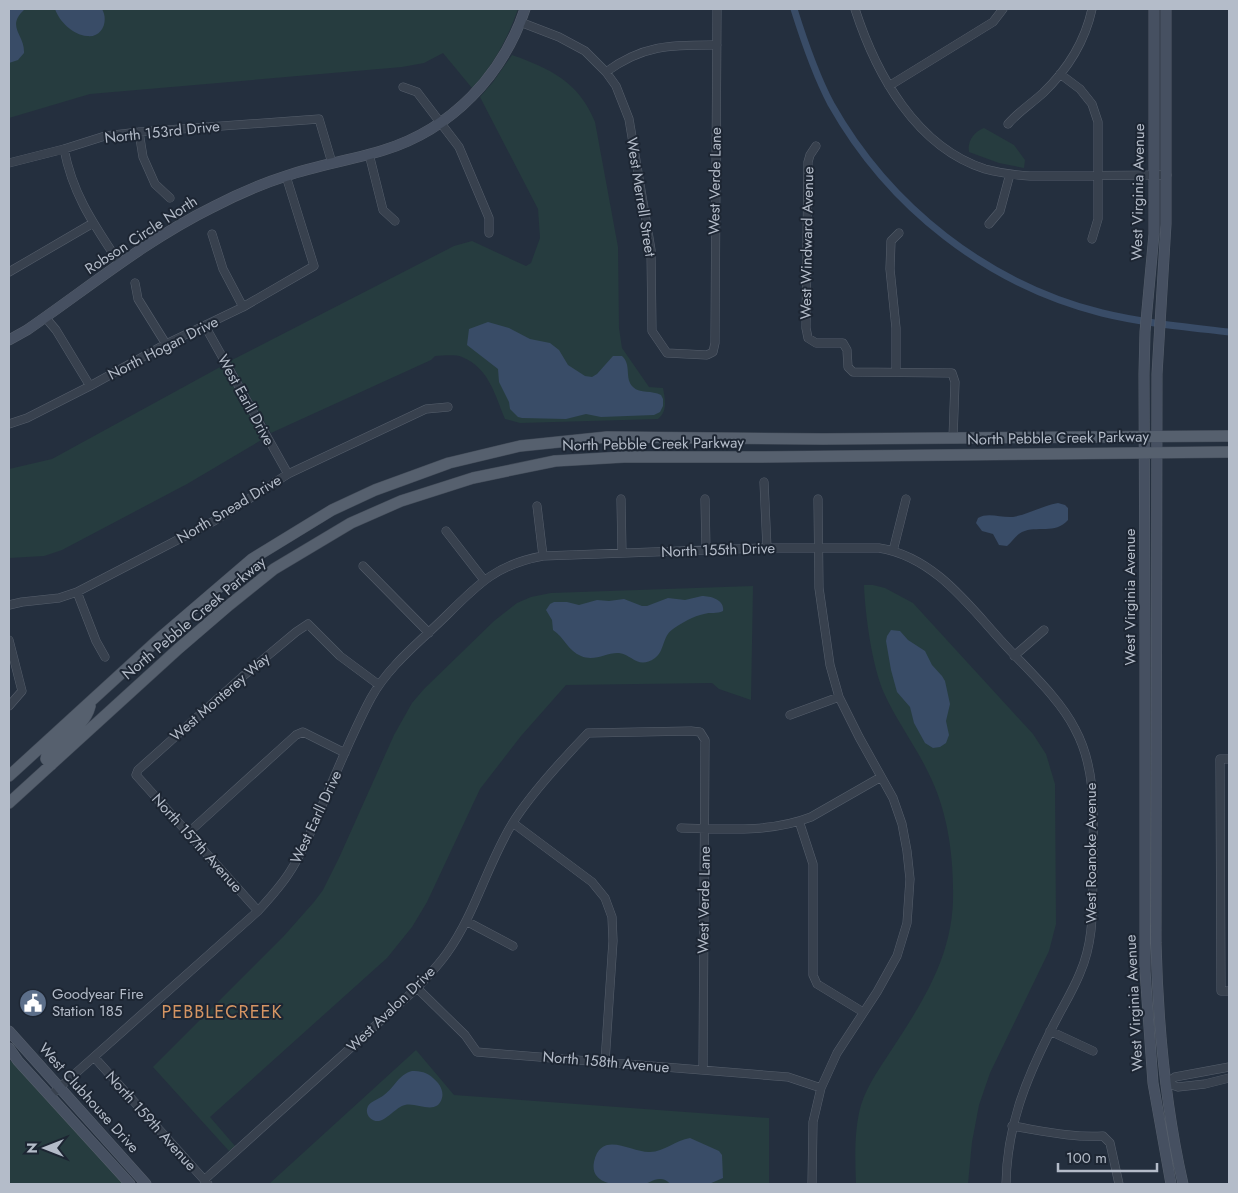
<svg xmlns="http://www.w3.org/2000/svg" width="1238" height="1193" font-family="Jost,sans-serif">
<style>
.green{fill:#263c3f}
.water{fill:#394c67}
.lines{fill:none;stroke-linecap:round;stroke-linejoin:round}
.canal{stroke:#394c67;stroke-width:7}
.street-casing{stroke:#565f6c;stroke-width:9}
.secondary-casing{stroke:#565f6c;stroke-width:11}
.primary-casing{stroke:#414a57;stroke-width:12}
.street{stroke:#38414e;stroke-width:8}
.secondary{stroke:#465061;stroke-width:10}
.primary{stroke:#56606e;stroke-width:11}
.labels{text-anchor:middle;stroke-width:4;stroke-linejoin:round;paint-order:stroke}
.street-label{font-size:15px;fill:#b4bcc9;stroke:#1d2633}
.poi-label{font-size:15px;fill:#b4bcc9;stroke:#1d2633;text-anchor:start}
.quarter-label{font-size:18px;letter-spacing:1px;fill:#d59563;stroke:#1d2633}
</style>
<rect width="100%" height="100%" fill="#242f3e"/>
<path class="green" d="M 9,9 L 518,9 C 508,38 493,66 472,88 L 443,53 L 424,63 L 402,67 L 90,94 L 9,118 Z
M 512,55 C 551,69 579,82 595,122 L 618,247 L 619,328 L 622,348 L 649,387 L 663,388 C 665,399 668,411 658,419 L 520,423 L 505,419 C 495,395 489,368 462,357 C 454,354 443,356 435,356 L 431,360 L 271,433 L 230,361 L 454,246 L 472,241 L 526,266 L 531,263 L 540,238 L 538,209 L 480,97 L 493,82 Z
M 984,128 L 1014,145 L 1025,160 L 1024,168 L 999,163 L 969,152 C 967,141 974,132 984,128 Z
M 222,366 L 263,439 L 187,484 L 62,550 L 44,556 L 9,558 L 9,469 L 52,459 Z
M 864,585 L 873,585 L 885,588 L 913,603 L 1033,734 L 1046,754 L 1055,784 L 1056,924 L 1049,951 L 990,1073 L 979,1105 L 972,1142 L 968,1184 L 856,1184 C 855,1158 854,1130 861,1105 C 868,1083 882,1065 894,1046 C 924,1000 951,957 953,901 C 954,857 948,811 928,772 C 915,745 896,720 884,693 C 872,666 865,614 864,585 Z
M 753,586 L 751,700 L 719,689 L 712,683 L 566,685 L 521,736 L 480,789 L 427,902 L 412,927 L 387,958 L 210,1117 L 235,1146 L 229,1151 L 153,1067 L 283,937 L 314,902 L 323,890 L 339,858 L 394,735 L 412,703 L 424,689 L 494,621 L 517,603 L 531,597 L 551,593 Z
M 416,1050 L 454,1095 L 769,1118 L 769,1184 L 269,1184 Z
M 9,1060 L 15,1064 L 124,1184 L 9,1184 Z"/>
<path class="water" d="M 9,9 L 25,9 C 5,27 25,34 24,53 L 18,60 L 9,63 Z
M 55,9 L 102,9 C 109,21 102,38 87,36 C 73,35 59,21 55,9 Z
M 488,322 L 509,328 L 530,339 L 550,343 L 559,350 L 568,365 L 585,376 L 592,377 L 597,374 L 613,356 L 622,356 C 632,365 624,378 633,387 C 640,394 652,390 661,395 L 663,399 L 663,406 L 660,412 L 654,415 L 601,417 L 586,414 L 566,419 L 522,418 L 518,417 L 510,409 L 509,402 L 499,382 L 498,369 L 467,345 L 469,329 Z
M 1058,503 L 1065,505 L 1068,508 L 1068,520 C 1055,535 1037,525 1022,532 C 1016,535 1012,542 1007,546 L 999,545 L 993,534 L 982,531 L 976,523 L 978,518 C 988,512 1001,518 1013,517 C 1029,514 1042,506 1058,503 Z
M 702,596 C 711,596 725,600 723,611 C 717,614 710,612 704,614 C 694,616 681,623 673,629 C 662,636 665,651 655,658 C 638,670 633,655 619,653 C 607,652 595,662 581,656 C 568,651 564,637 553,630 L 552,620 L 546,610 L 550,604 L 554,602 L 567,602 L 579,605 L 597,600 L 609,601 L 624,599 L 642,606 L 647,606 L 668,598 L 685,600 Z
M 891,630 L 900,631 L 908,640 L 925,651 L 932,665 L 942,676 L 945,681 L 950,704 L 946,721 L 949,735 L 946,743 L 940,747 L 933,748 L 925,743 L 914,723 L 910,707 L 897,692 L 891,670 L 886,641 L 887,636 Z
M 412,1071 C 420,1071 427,1072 433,1078 C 439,1083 444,1090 442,1098 C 437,1116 417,1102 405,1105 C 400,1106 396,1110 392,1113 C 388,1116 384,1120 379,1121 C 371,1122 364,1114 368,1106 C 371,1101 379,1099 384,1095 C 395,1087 398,1075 412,1071 Z
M 690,1138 L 719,1151 L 722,1155 L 723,1178 L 709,1184 L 671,1184 C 668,1182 665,1179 661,1179 C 654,1178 649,1184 642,1184 C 627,1186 589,1188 594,1162 C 601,1129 632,1153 650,1152 C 664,1152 676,1140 690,1138 Z"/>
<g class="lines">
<path class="canal" d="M 794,9 C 804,41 815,74 831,104 C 889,207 987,284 1102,313 C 1143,323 1187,327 1229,332"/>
<g class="street-casing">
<path id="street" d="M 855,9 C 876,74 916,147 985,169 C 1000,173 1015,175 1030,176 L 1167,175
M 520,22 L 559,37 L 585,51 L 606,72 L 616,86 L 629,119 L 651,250 L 652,331 L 667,353 L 707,355 L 713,352 L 715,343 L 717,9
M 606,72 C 644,44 672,45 717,45
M 1060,74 L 1080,89 L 1092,104 L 1098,122 L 1098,219 L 1092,239
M 889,86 L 993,22 L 1003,9
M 403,87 L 417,92 L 459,147 L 489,218 L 489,233
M 1008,124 C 1018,112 1031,104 1043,93 C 1067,70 1085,41 1092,9
M 139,132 L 143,157 L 155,184 L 170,198
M 816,146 L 810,155 L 808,162 L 806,328 L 808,338 L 816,343 L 843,343 L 847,350 L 848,367 L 853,372 L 952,373 L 955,382 L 953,438
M 64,149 C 73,196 95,226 120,264
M 369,154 L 383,210 L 395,221
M 9,163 L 64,149 L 105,136 L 139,132 L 319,119 L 332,163
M 989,224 L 1000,211 L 1010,174
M 212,234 L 223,269 L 243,307
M 9,272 L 93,223
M 135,283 L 138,299 L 166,344
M 45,317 L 56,330 L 90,386
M 205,326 L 288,474
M 896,372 L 896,328 L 890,269 L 891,241 L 899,233
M 9,424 L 27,418 L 90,386 L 166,344 L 243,307 L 314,266 L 286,176
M 764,482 L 767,548
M 621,499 L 622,553
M 705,499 L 706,550
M 537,506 L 543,556
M 446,531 L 484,580
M 893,551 L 906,499
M 363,566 L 429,633
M 77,592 L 96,641 L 105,657
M 9,605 L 22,602 L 59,598 L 77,592 L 214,521 L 288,474 L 426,409 L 448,407
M 9,640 L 22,691 L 9,706
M 1014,656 L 1044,630
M 790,715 L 839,697
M 1229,759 L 1220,759 L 1221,991 L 1229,991
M 799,821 L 813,864 L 813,975 L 817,984 L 863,1012
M 513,823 L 592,882 L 605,898 L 612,917 L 613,941 L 605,1062
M 681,828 C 724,829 770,833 811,817 L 881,777
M 188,833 L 296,735 L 303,732 L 345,753
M 258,911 L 136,775 L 138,770 L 242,677 L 296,632 L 308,624 L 340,656 L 379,685
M 466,921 L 513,946
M 417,988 L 465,1035 L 477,1052 L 788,1077 L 821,1088
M 1050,1031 L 1093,1051
M 94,1057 L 208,1184
M 1166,1083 L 1175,1077 L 1229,1067
M 1166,1083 L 1178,1087 L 1205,1084 L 1229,1078
M 50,1096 L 258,911 C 270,898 282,885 291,870 C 302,853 310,834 318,815 C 335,776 351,735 371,698 C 389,665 422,640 448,614 C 479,583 498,564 543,556 L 762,548 L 879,548 C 935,557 969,606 1005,645 C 1028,670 1060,699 1075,729 C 1098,771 1093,822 1093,869 C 1092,905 1095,939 1080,973 C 1072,993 1060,1011 1051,1030 C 1025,1081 1007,1127 1006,1184
M 1012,1126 C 1043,1131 1073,1138 1103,1136 L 1110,1143 L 1119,1184
M 204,1180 L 417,988 C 427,977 438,966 447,953 C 475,914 487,865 512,824 C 531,793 563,759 588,733 L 691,731 L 700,732 L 705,740 L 703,1070
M 812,1184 L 813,1122 L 821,1088 L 837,1053 L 877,992 L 897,956 L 907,923 L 910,879 L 907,851 L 902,824 L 893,798 L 859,737 L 839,697 L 830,665 L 819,588 L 818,499"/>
</g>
<g class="secondary-casing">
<path id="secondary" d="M 1154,9 L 1154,234 L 1145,332 L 1144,374 L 1145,637 L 1145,971 L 1153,1083 L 1171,1184
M 1166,9 L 1166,224 L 1157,374 L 1156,943 C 1158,1024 1165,1105 1183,1184
M 9,340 L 27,330 C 88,288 146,240 213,207 C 236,195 261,184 286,176 C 318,165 352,160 384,150 C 452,129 503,75 525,9
M 9,1031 L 146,1184
M 9,1048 L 18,1061 L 130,1184"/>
</g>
<g class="primary-casing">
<path id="primary" d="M 51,765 L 46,759 L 47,754 C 60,739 85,727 90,706
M 9,776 L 161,637 L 252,559 L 332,510 L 375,490 L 449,463 L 520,446 L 607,437 L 823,439 L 1229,436
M 9,803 L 178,649 L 228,606 L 274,569 L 351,523 L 401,501 L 473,478 L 555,461 L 624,457 L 763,457 L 1229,452"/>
</g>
<use href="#street" class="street"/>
<use href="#secondary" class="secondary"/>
<use href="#primary" class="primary"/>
</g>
<defs>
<g id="civic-disc" transform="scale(1.4375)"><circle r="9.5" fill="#5c6f8a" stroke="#1d2633"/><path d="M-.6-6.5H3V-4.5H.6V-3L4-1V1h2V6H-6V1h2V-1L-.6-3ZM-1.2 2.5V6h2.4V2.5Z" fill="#fff"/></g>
</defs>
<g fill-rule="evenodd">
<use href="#civic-disc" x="33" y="1003"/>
</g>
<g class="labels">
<g class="street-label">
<text transform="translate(162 132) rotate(-6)" y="5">North 153rd Drive</text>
<text transform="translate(715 181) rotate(-89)" y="5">West Verde Lane</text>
<text transform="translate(1138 192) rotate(-89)" y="5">West Virginia Avenue</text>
<text transform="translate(641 197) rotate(81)" y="5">West Merrell Street</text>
<text transform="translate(141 235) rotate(-33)" y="5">Robson Circle North</text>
<text transform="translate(807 243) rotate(-89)" y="5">West Windward Avenue</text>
<text transform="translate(163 348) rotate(-27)" y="5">North Hogan Drive</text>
<text transform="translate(246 400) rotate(61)" y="5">West Earll Drive</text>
<text transform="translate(1058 438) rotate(-1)" y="5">North Pebble Creek Parkway</text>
<text transform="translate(653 444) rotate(-1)" y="5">North Pebble Creek Parkway</text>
<text transform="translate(229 509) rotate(-31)" y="5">North Snead Drive</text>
<text transform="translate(718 550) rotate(-2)" y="5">North 155th Drive</text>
<text transform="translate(1130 597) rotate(-90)" y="5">West Virginia Avenue</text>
<text transform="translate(194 618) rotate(-40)" y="5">North Pebble Creek Parkway</text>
<text transform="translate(220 697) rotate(-41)" y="5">West Monterey Way</text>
<text transform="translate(316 817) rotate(-65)" y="5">West Earll Drive</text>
<text transform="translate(197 843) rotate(48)" y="5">North 157th Avenue</text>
<text transform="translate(1091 853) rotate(-90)" y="5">West Roanoke Avenue</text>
<text transform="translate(704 900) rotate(-89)" y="5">West Verde Lane</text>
<text transform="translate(1134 1003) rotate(-93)" y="5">West Virginia Avenue</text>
<text transform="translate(391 1009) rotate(-44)" y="5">West Avalon Drive</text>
<text transform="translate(606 1062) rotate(5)" y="5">North 158th Avenue</text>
<text transform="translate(89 1098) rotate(48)" y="5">West Clubhouse Drive</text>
<text transform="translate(151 1121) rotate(48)" y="5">North 159th Avenue</text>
</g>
<g class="poi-label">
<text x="52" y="999">Goodyear Fire<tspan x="52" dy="17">Station 185</tspan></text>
</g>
<g class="quarter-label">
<text x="222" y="1018">PEBBLECREEK</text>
</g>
</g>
<rect width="1238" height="1193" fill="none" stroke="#b4bcc9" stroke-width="20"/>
<g transform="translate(45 1148) rotate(270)" stroke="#1d2633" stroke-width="4" paint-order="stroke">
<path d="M0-4L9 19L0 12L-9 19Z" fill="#b4bcc9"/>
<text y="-8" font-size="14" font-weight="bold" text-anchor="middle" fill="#b4bcc9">N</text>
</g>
<path d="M1058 1163v8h99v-8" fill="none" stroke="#b4bcc9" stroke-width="2.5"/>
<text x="1066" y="1163" font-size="15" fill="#b4bcc9" stroke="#1d2633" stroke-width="4" paint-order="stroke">100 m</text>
</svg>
